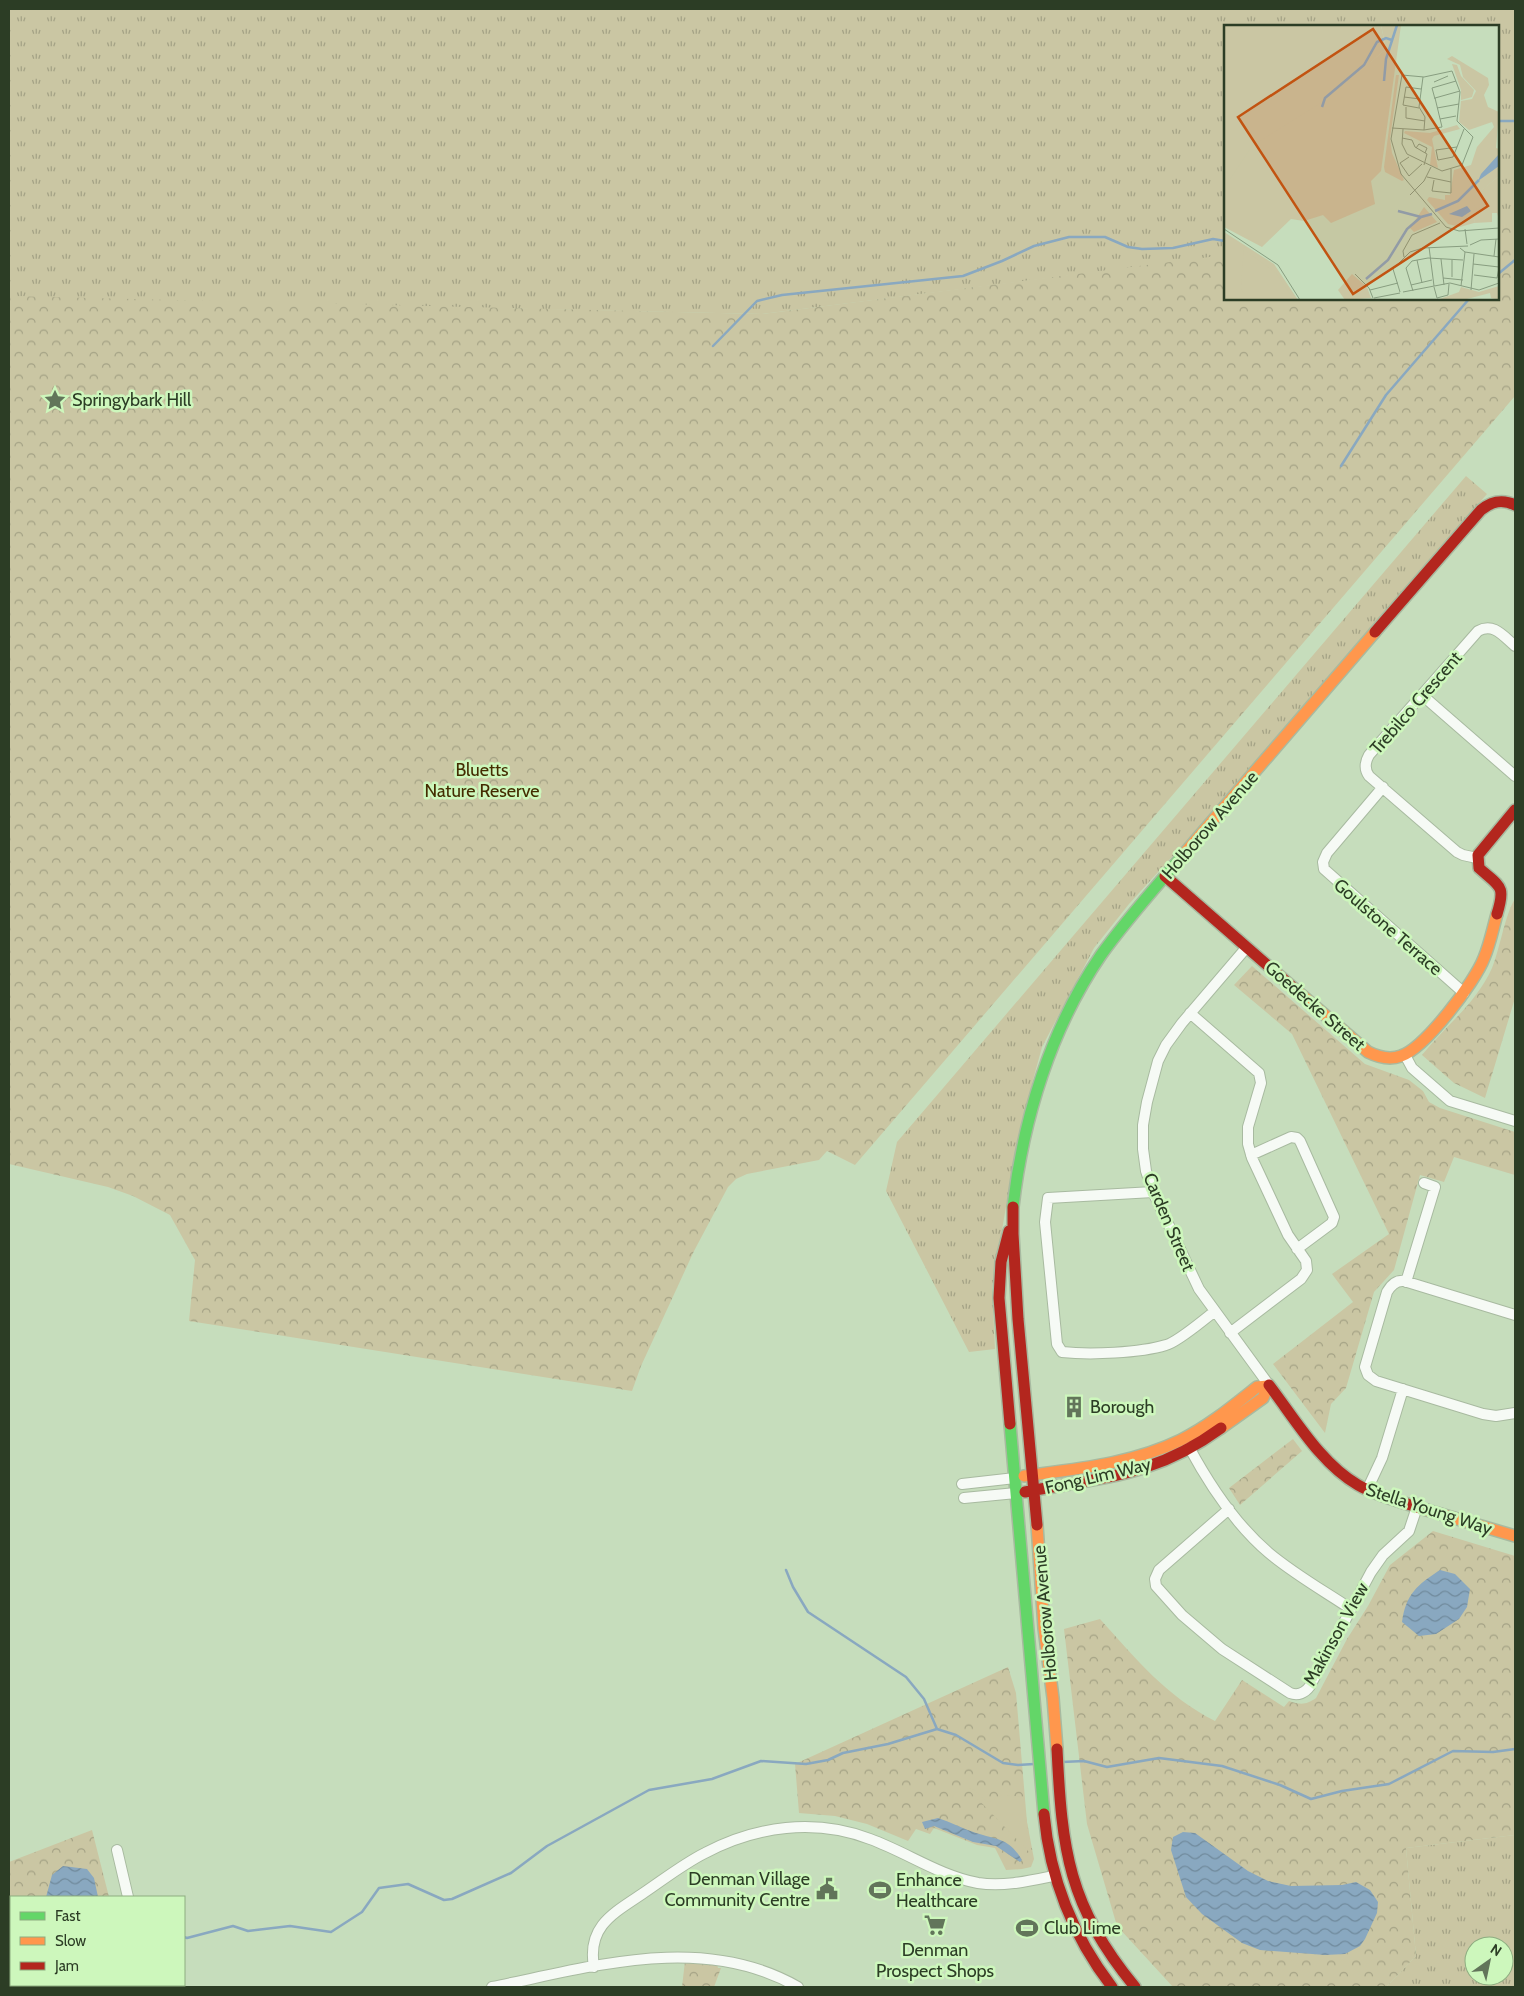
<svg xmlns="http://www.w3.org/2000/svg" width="1524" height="1996" font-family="Cabin,sans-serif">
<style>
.grass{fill:url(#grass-tufts);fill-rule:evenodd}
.park{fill:url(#park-crowns)}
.garden{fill:#cac6a3}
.water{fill:url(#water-waves)}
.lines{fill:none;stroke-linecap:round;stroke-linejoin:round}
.stream{stroke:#89a8c0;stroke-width:2.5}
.street-casing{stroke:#a8baa0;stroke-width:12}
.fast-casing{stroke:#a8baa0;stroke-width:14}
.slow-casing{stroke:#a8baa0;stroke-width:14}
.jam-casing{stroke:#a8baa0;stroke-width:14}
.street{stroke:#f6faf5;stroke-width:10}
.fast{stroke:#63d668;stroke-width:11}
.slow{stroke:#ff974d;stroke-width:11}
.jam{stroke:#b3261e;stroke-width:11}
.labels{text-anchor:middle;stroke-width:5;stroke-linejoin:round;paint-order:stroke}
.poi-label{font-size:18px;fill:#2c3d25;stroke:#cdf7bc;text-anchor:start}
.street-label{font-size:18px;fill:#2c3d25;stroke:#cdf7bc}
.park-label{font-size:18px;fill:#442c00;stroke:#cdf7bc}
.inset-river{fill:none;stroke:#89a8c0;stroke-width:2.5}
.inset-road{fill:none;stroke:#889d80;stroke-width:1}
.view{fill:#c25311;fill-opacity:0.15;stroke:#c25311;stroke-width:2.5}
.inset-edge{fill:none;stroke:#2c3d25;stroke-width:2.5}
</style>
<defs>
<pattern id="grass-tufts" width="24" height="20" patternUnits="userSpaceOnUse" patternTransform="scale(1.25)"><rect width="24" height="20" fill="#cac6a3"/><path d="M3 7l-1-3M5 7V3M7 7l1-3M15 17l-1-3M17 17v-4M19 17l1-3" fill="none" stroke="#a4a285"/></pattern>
<pattern id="park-crowns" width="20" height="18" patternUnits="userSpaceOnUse" patternTransform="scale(1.25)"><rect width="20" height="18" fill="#cac6a3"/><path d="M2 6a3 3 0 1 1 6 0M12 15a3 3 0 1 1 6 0" fill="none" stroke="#a4a285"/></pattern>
<pattern id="water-waves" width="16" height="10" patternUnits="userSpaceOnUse" patternTransform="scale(1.25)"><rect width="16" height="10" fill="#89a8c0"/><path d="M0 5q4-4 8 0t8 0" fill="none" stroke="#708a9c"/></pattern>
</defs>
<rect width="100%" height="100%" fill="#c6ddbc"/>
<path class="grass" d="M 9,9 L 1515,9 L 1515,220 L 1498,223 L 1498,26 L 1225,26 L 1225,256 L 762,314 L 9,298 Z
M 1466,476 L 1487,494 L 1231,792 L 1129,904 L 1094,948 L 1042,1047 L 1033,1080 L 1012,1172 L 992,1288 L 995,1349 L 969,1352 L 886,1191 L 897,1142 Z
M 1515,1835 L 1515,1987 L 1386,1987 L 1416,1956 L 1406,1848 ZM 1474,1946 L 1504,1946 L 1504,1976 L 1474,1976 Z"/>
<path class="park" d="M 1515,218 L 1515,396 L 855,1165 L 827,1151 L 819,1160 L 747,1174 L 736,1179 L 728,1187 L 694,1251 L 641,1366 L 632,1391 L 189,1321 L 195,1260 L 170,1215 L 133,1196 L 108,1187 L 9,1164 L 9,296 L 762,314 L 1225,255 L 1225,299 L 1498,299 L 1498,220 Z
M 1515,899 L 1515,998 L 1485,1098 L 1454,1083 L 1422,1055 C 1445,1026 1476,1004 1492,968 C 1500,949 1505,914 1515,899 Z
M 1252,966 L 1365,1064 L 1409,1080 L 1423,1091 L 1429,1102 L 1440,1108 L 1515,1132 L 1515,1175 L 1454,1157 L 1444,1182 L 1420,1175 L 1394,1270 L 1374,1292 L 1346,1388 L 1331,1404 L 1325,1433 L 1273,1364 L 1353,1302 L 1332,1274 L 1389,1234 L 1292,1034 L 1234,985 Z
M 1293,1439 L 1302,1451 L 1240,1505 L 1229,1488 Z
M 1433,1531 L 1515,1556 L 1515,1835 L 1406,1848 L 1416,1956 L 1386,1987 L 1173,1987 L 1117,1926 L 1087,1824 L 1064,1629 L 1100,1619 C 1136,1659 1166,1696 1215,1721 L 1242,1680 L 1284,1707 L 1289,1701 C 1301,1705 1306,1705 1316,1698 L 1347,1639 L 1368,1606 L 1390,1565 Z
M 1008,1667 L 1016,1693 L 1027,1822 L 1034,1859 L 1031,1867 L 1022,1869 L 1006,1870 L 995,1848 L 977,1845 L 934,1828 L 930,1834 L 916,1829 L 908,1841 L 867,1824 L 835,1816 L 799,1813 L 795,1764 Z
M 92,1830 L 109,1897 L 11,1897 L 11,1985 L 130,1985 L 131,1987 L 9,1987 L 9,1862 Z
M 685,1961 L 717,1964 L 718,1968 L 721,1968 L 714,1987 L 682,1987 Z"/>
<path class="garden" d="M 969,1788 C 978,1790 981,1799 989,1802 L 1002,1795 L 1023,1797 L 1032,1855 L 971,1792 Z"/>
<path class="water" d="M 1440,1570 L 1455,1574 L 1470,1589 L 1467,1607 L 1459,1619 L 1436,1634 L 1419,1636 L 1402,1622 C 1406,1594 1417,1585 1440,1570 Z
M 938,1818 C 951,1822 963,1829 976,1833 C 998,1840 1009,1838 1022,1860 L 1020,1862 L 996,1846 L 973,1842 L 934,1826 L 925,1829 L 922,1822 Z
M 1183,1832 L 1195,1833 L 1248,1871 L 1268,1881 L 1291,1886 L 1342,1885 L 1356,1882 L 1370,1890 L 1378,1902 L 1377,1913 L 1365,1939 L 1360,1946 L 1345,1954 L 1325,1955 L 1260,1950 L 1242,1943 L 1202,1914 L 1186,1897 L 1171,1850 L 1173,1837 Z
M 63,1866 L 87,1869 L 94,1878 L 98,1897 L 46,1897 L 52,1875 Z"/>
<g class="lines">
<path class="stream" d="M 1498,121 L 1515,121
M 1498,274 L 1515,260
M 713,346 L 757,301 L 782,295 L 963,276 L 1002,261 L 1034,246 L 1069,237 L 1105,237 L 1128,247 L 1142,249 L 1173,248 L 1213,239 L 1225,241
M 1341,466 L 1386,395 L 1469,299
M 786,1570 L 793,1587 L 808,1612 L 906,1677 L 924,1699 L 937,1729
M 1062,1762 L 1084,1761 L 1107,1767 L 1159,1758 L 1222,1766 L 1280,1785 L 1311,1799 L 1342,1791 L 1389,1784 L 1453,1751 L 1493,1752 L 1515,1749
M 184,1937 L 187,1938 L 233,1926 L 248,1931 L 290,1926 L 331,1932 L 362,1912 L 379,1888 L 408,1884 L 444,1900 L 452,1899 L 511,1873 L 547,1846 L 649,1790 L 712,1779 L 761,1761 L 806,1764 L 828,1760 L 843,1753 L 888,1744 L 937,1729 L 956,1735 L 1003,1763 L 1018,1765 L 1034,1764"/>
<g class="street-casing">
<path id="street" d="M 1422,695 L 1515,776
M 1383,787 L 1327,853 L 1323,862 L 1324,869 L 1464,993
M 1477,858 L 1463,855 L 1457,852 L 1369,776 C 1364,769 1365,762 1369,755 L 1478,631 C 1494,622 1504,637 1515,646
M 1247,947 L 1182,1023 L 1166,1045 L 1158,1061 L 1147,1102 L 1143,1125 L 1143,1149 L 1146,1171 L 1153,1192 L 1199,1289 L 1269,1385
M 1190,1013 L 1259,1073 L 1261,1083 L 1248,1127 L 1248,1144 L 1252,1158 L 1288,1235 L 1306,1261 L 1307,1270 L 1301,1279 L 1230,1333
M 1405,1055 L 1412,1068 L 1450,1101 L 1515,1121
M 1251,1155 L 1291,1137 L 1297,1138 L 1300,1141 L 1334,1217 L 1332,1223 L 1297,1249
M 1153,1192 L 1048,1198 L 1045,1222 L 1057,1344 L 1062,1352 C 1090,1355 1140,1353 1166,1345 C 1178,1342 1203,1320 1214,1312
M 1406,1282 L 1435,1187 L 1424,1183
M 1515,1315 L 1404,1281 C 1396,1280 1391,1285 1387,1292 L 1365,1367 L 1368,1375 L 1376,1381 L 1483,1414 L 1496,1416 L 1515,1413
M 1189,1447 C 1210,1486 1236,1525 1269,1553 C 1294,1574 1324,1591 1351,1609
M 962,1484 L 1015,1478
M 1367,1490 L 1382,1458 L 1403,1389
M 964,1498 L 1016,1493
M 1229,1509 L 1159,1570 L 1155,1579 L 1156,1586 L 1182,1615 L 1222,1649 L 1290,1693 C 1298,1696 1305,1693 1310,1686 L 1371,1572 L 1383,1555 L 1409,1531 L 1417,1507
M 117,1850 L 128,1897
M 594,1967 C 587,1927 612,1914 642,1894 C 663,1880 683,1864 705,1853 C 756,1826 815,1818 870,1839 C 906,1852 940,1876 978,1883 C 1003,1887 1029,1881 1053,1876
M 148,1985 L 148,1987
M 492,1987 C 592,1967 702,1932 798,1987"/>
</g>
<g class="fast-casing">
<path id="fast" d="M 1013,1207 C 1023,1119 1051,1028 1101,955 C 1126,920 1155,888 1183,855
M 1010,1424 L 1044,1814"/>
</g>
<g class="slow-casing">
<path id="slow" d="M 1183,855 L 1375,632
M 1297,991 L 1368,1052 C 1378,1057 1390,1060 1401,1056 C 1425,1048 1475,982 1484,958 C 1490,944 1493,928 1497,914
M 1024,1476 C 1077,1469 1132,1464 1181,1440 C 1209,1426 1233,1406 1257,1387 L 1268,1386 L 1263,1398 L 1221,1428
M 1420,1508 L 1515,1536
M 1037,1525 L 1044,1628 L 1053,1698 L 1057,1749"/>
</g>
<g class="jam-casing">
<path id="jam" d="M 1375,632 L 1481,510 C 1492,501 1502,499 1515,505
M 1165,876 L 1297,991
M 1497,914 C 1506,885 1500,887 1479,868 L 1478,855 L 1515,810
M 1013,1207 L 1013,1234 L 1018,1319 L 1037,1525
M 1009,1231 L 1001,1262 L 999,1298 L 1010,1424
M 1269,1385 C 1295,1419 1321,1464 1358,1485 C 1377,1496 1399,1501 1420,1508
M 1025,1492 C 1065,1484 1107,1480 1146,1467 C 1171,1459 1199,1444 1221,1428
M 1057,1749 C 1062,1851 1068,1905 1135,1987
M 1044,1814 C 1050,1879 1072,1935 1112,1987"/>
</g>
<use href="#street" class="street"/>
<use href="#fast" class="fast"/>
<use href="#slow" class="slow"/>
<use href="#jam" class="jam"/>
</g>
<defs>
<g id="sight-bare" transform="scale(1.725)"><path d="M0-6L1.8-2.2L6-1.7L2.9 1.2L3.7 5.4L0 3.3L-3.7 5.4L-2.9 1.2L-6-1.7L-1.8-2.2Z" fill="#62755a" stroke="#cdf7bc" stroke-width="2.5" paint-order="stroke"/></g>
<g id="building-bare" transform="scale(1.725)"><path d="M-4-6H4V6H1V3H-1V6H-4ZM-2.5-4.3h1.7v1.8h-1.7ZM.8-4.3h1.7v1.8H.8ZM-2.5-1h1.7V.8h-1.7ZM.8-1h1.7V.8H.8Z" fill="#62755a" stroke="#cdf7bc" stroke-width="2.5" paint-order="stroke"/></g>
<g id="civic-bare" transform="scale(1.725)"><path d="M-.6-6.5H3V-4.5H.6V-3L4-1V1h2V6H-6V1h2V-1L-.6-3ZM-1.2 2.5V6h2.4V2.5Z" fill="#62755a" stroke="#cdf7bc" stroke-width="2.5" paint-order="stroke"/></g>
<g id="stadium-bare" transform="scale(1.725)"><path d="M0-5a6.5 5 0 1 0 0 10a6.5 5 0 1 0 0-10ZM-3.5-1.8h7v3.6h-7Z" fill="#62755a" stroke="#cdf7bc" stroke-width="2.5" paint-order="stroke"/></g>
<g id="supermarket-bare" transform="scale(1.725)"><path d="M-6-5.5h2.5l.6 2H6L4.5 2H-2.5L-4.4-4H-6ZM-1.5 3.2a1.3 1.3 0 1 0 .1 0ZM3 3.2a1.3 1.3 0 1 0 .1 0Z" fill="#62755a" stroke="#cdf7bc" stroke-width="2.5" paint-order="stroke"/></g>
</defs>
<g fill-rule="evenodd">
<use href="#sight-bare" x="55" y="400"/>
<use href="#building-bare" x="1074" y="1407"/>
<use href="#civic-bare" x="827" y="1889"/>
<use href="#stadium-bare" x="880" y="1890"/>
<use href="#supermarket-bare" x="935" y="1925"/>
<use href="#stadium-bare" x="1027" y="1928"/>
</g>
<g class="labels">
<g class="poi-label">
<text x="72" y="406">Springybark Hill</text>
<text x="1090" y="1413">Borough</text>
<text x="810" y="1885" text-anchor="end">Denman Village<tspan x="810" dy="21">Community Centre</tspan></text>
<text x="896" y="1886">Enhance<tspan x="896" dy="21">Healthcare</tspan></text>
<text x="1044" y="1934">Club Lime</text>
<text x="935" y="1956" text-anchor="middle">Denman<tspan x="935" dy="21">Prospect Shops</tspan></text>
</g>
<g class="street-label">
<text transform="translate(1416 703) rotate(-49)" y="6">Trebilco Crescent</text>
<text transform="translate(1210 825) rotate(-49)" y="6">Holborow Avenue</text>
<text transform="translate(1388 927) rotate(41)" y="6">Goulstone Terrace</text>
<text transform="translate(1315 1006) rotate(41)" y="6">Goedecke Street</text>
<text transform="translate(1169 1222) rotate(67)" y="6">Carden Street</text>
<text transform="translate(1098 1476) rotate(-13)" y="6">Fong Lim Way</text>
<text transform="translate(1429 1509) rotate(18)" y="6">Stella Young Way</text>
<text transform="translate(1045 1613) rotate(-95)" y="6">Holborow Avenue</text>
<text transform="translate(1336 1634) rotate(-61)" y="6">Makinson View</text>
</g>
<g class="park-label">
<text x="482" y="776">Bluetts<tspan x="482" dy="21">Nature Reserve</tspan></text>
</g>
</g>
<g transform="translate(1224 25)">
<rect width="275" height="275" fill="#c6ddbc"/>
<path d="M 0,0 L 157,0 L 162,24 L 0,163 ZM 228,39 L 233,40 L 237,51 L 250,65 L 248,72 L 237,75 L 237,65 ZM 172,50 L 175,50 L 166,113 L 168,128 L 180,155 L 178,156 L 161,147 L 160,142 ZM 275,151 L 275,194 L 273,188 L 268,188 L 268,197 L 250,198 L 252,184 L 245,175 ZM 0,207 L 50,239 L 74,275 L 0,275 Z" fill="#cac6a3"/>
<path d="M 20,220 L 23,227 L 52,248 L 70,275 L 24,275 L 17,263 Z" fill="#cac6a3"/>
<path d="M 157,0 L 177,0 L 157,146 L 147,156 L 151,179 L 107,198 L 99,190 L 80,196 L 67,194 L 38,222 L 0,202 L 0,163 L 28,121 L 100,76 L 162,24 ZM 228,31 L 264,53 L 265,60 L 260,70 L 264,82 L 275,87 L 272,123 L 275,124 L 275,151 L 246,175 L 253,184 L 250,198 L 236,202 L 224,199 L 203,175 L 205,172 L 221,175 L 221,170 L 226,170 L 230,145 L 247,140 L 253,122 L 270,102 L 268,97 L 245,105 L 235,97 L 237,76 L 248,74 L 252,66 L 239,52 L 236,40 L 223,34 ZM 233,100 L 236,104 L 210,111 L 208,114 L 214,143 L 206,140 L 208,122 L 180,108 L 181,106 L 206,108 ZM 200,182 L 213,197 L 190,207 L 186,203 ZM 128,249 L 143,262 L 147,273 L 121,275 L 114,265 ZM 275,261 L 275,275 L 267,273 L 266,268 L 239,275 L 213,275 L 235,267 L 237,262 L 255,267 Z" fill="#cac6a3"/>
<path d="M 275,129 L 275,141 L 254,156 L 257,149 ZM 243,181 L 247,186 L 238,192 L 225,189 Z" fill="#89a8c0"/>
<path class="inset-river" d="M 160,56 L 162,34 L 173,0M 98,82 L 101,73 L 140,40 L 153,17 L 162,13 L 168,15M 174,186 L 197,192M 211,186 L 234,176 L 255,155M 142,254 L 164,235 L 183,204 L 197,192 L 208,189"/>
<path class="inset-road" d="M 178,50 L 200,52 L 228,46 L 236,67 L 233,96 L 249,112 L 238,140 L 218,146 L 183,129 L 178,119 L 179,104M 178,50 L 167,114 L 177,149 L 222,202 L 235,206 L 275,203M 210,57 L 224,51M 180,72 L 196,74M 211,74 L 208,63 L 232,56M 182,82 L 182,93 L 201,96M 195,83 L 179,80 L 182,62 L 197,64M 213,83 L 235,79M 216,94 L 232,91M 168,103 L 200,105 L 201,92 L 195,82 L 199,52M 200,105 L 218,102 L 211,73 L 236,66M 178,113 L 188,115 L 191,122 L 203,129 L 200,140M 233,122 L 229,132 L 214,135 L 212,125 L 233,122 L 240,104M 192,123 L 195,119 L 203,123 L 201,128M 185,132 L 176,138 L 185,151 L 198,139M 203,152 L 227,157M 210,155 L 208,166 L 227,168 L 227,144M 186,170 L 200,156 L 207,142M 0,204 L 54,240 L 76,275M 241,204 L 243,219M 246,220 L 257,215 L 275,214M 205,222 L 210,261M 236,223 L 241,227 L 275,232M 270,231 L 272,214M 180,232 L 179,226 L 188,210 L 216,198M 217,234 L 220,260M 193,235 L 198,258M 228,235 L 228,252M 249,239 L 275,242M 131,249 L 145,263 L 149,273M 250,250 L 273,253 L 275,243M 219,253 L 239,255M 187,260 L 208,255M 237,261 L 241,227M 210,262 L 213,273 L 224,270 L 225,259M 146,265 L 174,258M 247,265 L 250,229M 189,266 L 182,243 L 188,236 L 204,233 L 239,235M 176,267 L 169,244 L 186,227 L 199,223 L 244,221M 179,267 L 226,258 L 255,265 L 275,258M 150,273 L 176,268"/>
<path class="view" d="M 149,4 L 264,181 L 129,269 L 14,92 Z"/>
<rect width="275" height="275" class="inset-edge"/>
</g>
<rect width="1524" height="1996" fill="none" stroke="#2c3d25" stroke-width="20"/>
<rect x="10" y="1896" width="175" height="90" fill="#cdf7bc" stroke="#8dad80"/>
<rect x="20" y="1912" width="25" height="8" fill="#63d668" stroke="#8dad80"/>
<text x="55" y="1921" font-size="15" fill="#2c3d25">Fast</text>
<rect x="20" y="1937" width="25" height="8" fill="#ff974d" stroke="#8dad80"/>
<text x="55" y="1946" font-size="15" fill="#2c3d25">Slow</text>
<rect x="20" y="1962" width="25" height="8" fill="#b3261e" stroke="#8dad80"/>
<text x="55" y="1971" font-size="15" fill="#2c3d25">Jam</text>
<g transform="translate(1489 1961) rotate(33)"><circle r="24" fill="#cdf7bc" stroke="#8dad80"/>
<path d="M0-4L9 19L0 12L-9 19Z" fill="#62755a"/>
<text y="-8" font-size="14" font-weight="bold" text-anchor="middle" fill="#2c3d25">N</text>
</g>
</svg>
